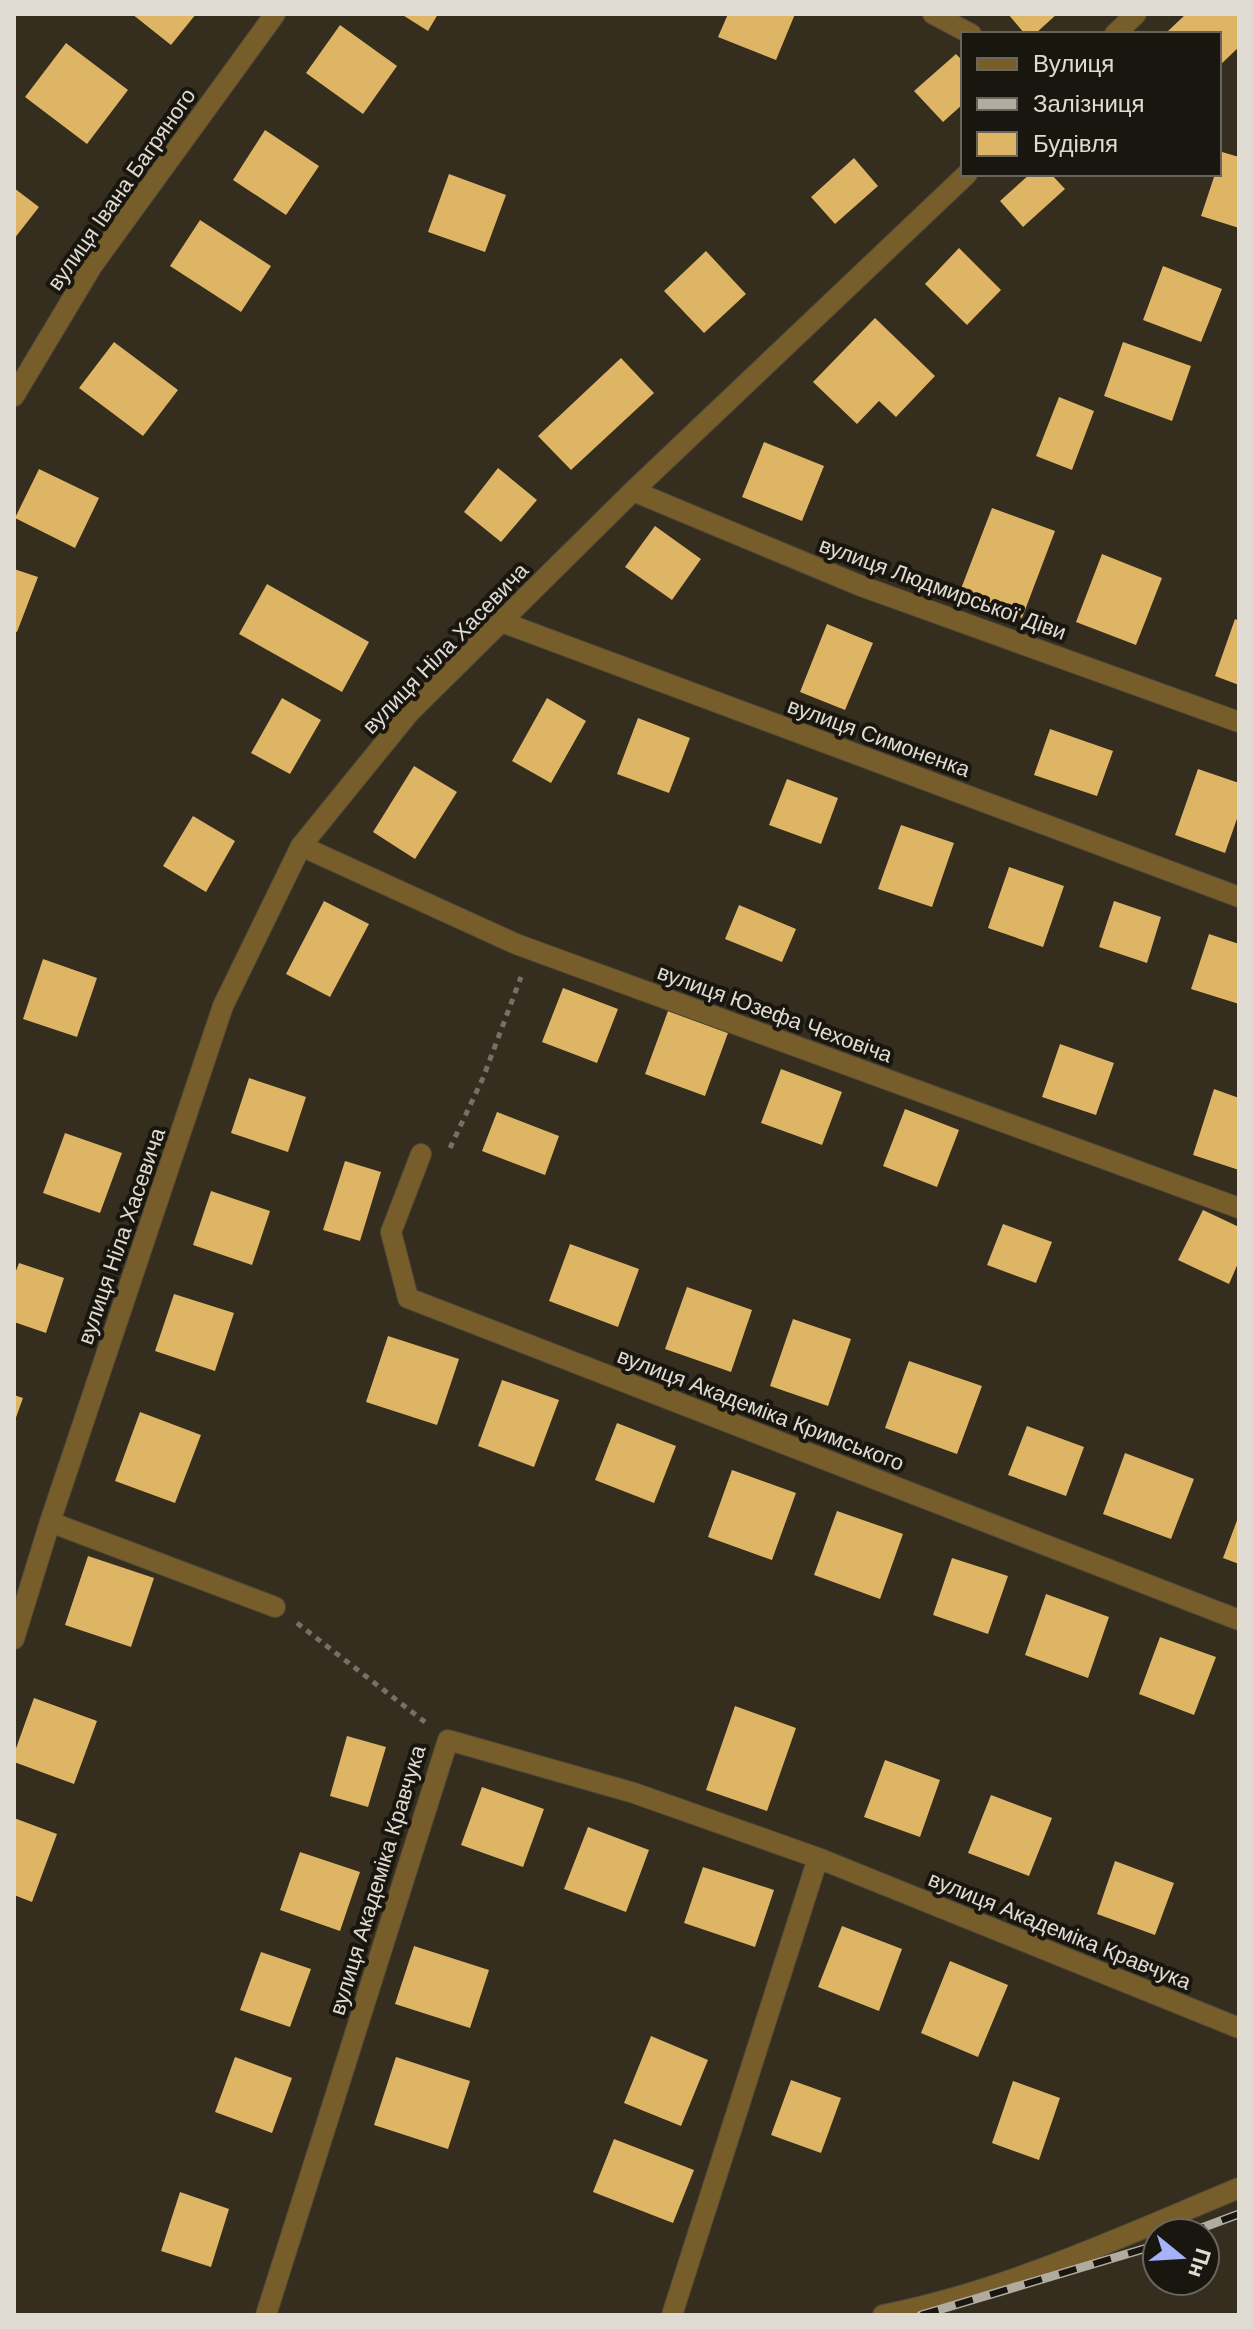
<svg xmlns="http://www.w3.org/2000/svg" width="1253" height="2329" font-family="Arial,sans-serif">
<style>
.building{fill:#deb565}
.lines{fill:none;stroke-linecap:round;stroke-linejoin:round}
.minor-casing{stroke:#50493b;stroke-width:22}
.path{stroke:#777164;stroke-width:5;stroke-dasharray:6 6;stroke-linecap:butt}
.minor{stroke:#765d29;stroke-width:20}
.rail-casing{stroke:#b1aba0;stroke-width:9}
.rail{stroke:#19160f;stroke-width:6;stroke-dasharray:18;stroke-linecap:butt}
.labels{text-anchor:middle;stroke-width:8;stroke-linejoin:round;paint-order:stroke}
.street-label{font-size:22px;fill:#e0dbd2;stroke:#19160f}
</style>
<rect width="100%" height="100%" fill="#352d1e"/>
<path class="building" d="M 132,14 L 196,14 L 171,45 Z
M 401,14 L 438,14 L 428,31 Z
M 728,14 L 795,14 L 776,60 L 718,37 Z
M 1008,14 L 1057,14 L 1035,34 L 1025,34 Z
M 1186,14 L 1239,14 L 1239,47 L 1219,66 L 1219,34 L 1171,34 L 1168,31 Z
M 340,25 L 397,66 L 363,114 L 306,73 Z
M 66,43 L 128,90 L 87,144 L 25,97 Z
M 956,54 L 963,61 L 963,104 L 943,122 L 914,91 Z
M 265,130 L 319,166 L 286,215 L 233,180 Z
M 1222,152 L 1239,157 L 1239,228 L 1201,216 L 1215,174 L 1219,174 Z
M 854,158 L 878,186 L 835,224 L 811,197 Z
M 449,174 L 506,195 L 485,252 L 428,232 Z
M 1030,174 L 1051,174 L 1065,189 L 1023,227 L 1000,201 Z
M 14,188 L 39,207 L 14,239 Z
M 200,220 L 271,266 L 241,312 L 170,266 Z
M 959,248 L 1001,290 L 967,325 L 925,284 Z
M 706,251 L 746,294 L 704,333 L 664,291 Z
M 1163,266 L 1222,289 L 1201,342 L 1143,320 Z
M 875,318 L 935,376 L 896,417 L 879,401 L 857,424 L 813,382 Z
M 114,342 L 178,390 L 143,436 L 79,388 Z
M 1123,342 L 1191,366 L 1172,421 L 1104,396 Z
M 621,358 L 654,393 L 571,470 L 538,436 Z
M 1059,397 L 1094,411 L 1072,470 L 1036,456 Z
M 764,442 L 824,466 L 802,521 L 742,497 Z
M 498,468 L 537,500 L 501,542 L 464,512 Z
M 39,469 L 99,498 L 75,548 L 15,518 Z
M 992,508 L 1055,531 L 1022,618 L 959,594 Z
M 655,526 L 701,559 L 672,600 L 625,567 Z
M 1102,554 L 1162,578 L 1136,645 L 1076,622 Z
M 14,569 L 38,577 L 17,632 L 14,631 Z
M 267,584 L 369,642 L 342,692 L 239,634 Z
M 1235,619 L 1239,621 L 1239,685 L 1215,676 Z
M 827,624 L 873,643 L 845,710 L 800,692 Z
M 282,698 L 321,720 L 290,774 L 251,753 Z
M 547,698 L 586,721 L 551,783 L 512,761 Z
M 638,718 L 690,738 L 669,793 L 617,774 Z
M 1050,729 L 1113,751 L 1097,796 L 1034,775 Z
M 414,766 L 457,792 L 415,859 L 373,832 Z
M 1198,769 L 1239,783 L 1239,813 L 1225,853 L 1175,835 Z
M 787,779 L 838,798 L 821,844 L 769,825 Z
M 193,816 L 235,841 L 206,892 L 163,866 Z
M 901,825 L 954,843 L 932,907 L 878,889 Z
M 1009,867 L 1064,886 L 1043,947 L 988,928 Z
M 324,901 L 369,924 L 330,997 L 286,974 Z
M 1114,901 L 1161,917 L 1147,963 L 1099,947 Z
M 739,905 L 796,929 L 782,962 L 725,939 Z
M 1209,934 L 1239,944 L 1239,1004 L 1191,989 Z
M 43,959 L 97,978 L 77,1037 L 23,1019 Z
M 563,988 L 618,1009 L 597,1063 L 542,1042 Z
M 668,1011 L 728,1033 L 705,1096 L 645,1074 Z
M 1060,1044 L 1114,1063 L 1096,1115 L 1042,1097 Z
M 781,1069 L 842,1092 L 822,1145 L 761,1123 Z
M 249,1078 L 306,1097 L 288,1152 L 231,1133 Z
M 1214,1089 L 1239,1098 L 1239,1170 L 1193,1155 Z
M 905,1109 L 959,1130 L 937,1187 L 883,1166 Z
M 497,1112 L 559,1136 L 545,1175 L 482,1151 Z
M 65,1133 L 122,1153 L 100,1213 L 43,1193 Z
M 345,1161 L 381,1172 L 360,1241 L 323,1230 Z
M 211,1191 L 270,1211 L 252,1265 L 193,1245 Z
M 1203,1210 L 1239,1227 L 1239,1261 L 1229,1284 L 1178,1260 Z
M 1003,1224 L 1052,1242 L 1036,1283 L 987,1265 Z
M 570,1244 L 639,1269 L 618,1327 L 549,1301 Z
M 19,1263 L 64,1278 L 46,1333 L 14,1322 L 14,1276 Z
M 687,1287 L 752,1310 L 731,1372 L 665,1349 Z
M 174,1294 L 234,1313 L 215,1371 L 155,1351 Z
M 793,1319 L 851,1339 L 828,1406 L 770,1386 Z
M 388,1336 L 459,1359 L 437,1425 L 366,1402 Z
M 909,1361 L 982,1386 L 957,1454 L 885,1428 Z
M 502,1380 L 559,1400 L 534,1467 L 478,1446 Z
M 14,1395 L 23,1398 L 14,1423 Z
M 140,1412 L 201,1435 L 175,1503 L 115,1481 Z
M 617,1423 L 676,1446 L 654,1503 L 595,1480 Z
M 1027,1426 L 1084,1447 L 1066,1496 L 1008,1475 Z
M 1125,1453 L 1194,1479 L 1171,1539 L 1103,1514 Z
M 732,1470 L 796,1493 L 772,1560 L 708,1537 Z
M 837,1511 L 903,1534 L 880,1599 L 814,1575 Z
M 1239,1515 L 1239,1564 L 1223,1558 Z
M 88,1556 L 154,1578 L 131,1647 L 65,1625 Z
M 952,1558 L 1008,1576 L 988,1634 L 933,1615 Z
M 1046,1594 L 1109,1617 L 1088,1678 L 1025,1655 Z
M 1160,1637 L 1216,1657 L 1194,1715 L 1139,1694 Z
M 34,1698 L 97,1721 L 74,1784 L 14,1762 L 14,1754 Z
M 735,1706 L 796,1728 L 767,1811 L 706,1790 Z
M 347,1736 L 386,1747 L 368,1807 L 330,1796 Z
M 885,1760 L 940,1780 L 920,1837 L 864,1817 Z
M 482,1787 L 544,1809 L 523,1867 L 461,1845 Z
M 991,1795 L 1052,1818 L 1029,1876 L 968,1853 Z
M 14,1818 L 57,1834 L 32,1902 L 14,1895 Z
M 588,1827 L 649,1850 L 626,1912 L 564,1889 Z
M 300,1852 L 360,1872 L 340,1931 L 280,1910 Z
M 1115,1861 L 1174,1883 L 1155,1935 L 1097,1914 Z
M 703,1867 L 774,1890 L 755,1947 L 684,1923 Z
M 842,1926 L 902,1949 L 879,2011 L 818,1987 Z
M 414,1946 L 489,1970 L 470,2028 L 395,2004 Z
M 261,1952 L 311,1969 L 290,2027 L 240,2010 Z
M 950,1961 L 1008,1985 L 978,2057 L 921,2033 Z
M 651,2036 L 708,2060 L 681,2126 L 624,2103 Z
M 235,2057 L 292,2078 L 272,2133 L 215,2112 Z
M 396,2057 L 470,2081 L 448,2149 L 374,2125 Z
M 791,2080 L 841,2098 L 821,2153 L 771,2135 Z
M 1013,2081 L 1060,2098 L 1039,2160 L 992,2143 Z
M 614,2139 L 694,2170 L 673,2223 L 593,2192 Z
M 180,2192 L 229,2209 L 211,2267 L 161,2251 Z"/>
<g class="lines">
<g class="minor-casing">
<path id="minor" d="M 933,14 L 971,34
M 1115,34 L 1136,14
M 14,396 L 92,266 L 275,14
M 633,491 L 861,586 L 1239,722
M 502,622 L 1239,897
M 301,846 L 516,944 L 1239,1208
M 421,1154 L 391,1232 L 408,1298 L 1239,1620
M 50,1522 L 275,1607
M 14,1639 L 50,1522 L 223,1006 L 301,846 L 409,713 L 633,491 L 967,174
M 266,2315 L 448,1740 L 634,1793 L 818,1858 L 1239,2028
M 672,2315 L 818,1858
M 883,2315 C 1006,2291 1123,2236 1239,2188"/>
</g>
<path class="path" d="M 450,1148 L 483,1078 L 521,977
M 297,1623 L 425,1722"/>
<use href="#minor" class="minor"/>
<g class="rail-casing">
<path id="rail" d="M 1188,2233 L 1239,2214
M 921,2315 L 1157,2245"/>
</g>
<use href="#rail" class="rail"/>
</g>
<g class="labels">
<g class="street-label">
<text transform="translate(121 189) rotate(-55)" y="8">вулиця Івана Багряного</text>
<text transform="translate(943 588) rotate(20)" y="8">вулиця Людмирської Діви</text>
<text transform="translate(445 648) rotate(-46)" y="8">вулиця Ніла Хасевича</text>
<text transform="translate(879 737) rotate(20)" y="8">вулиця Симоненка</text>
<text transform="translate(775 1013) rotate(20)" y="8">вулиця Юзефа Чеховіча</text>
<text transform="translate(121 1236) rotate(-71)" y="8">вулиця Ніла Хасевича</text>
<text transform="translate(761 1409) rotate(21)" y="8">вулиця Академіка Кримського</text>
<text transform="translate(377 1880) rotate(-73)" y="8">вулиця Академіка Кравчука</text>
<text transform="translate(1060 1930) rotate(22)" y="8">вулиця Академіка Кравчука</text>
</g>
</g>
<rect width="1253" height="2329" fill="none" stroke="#e0dbd2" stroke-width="32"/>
<rect x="961" y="32" width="260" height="144" fill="#19160f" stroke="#69655d" stroke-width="2"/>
<rect x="977" y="58" width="40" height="12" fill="#765d29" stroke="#69655d" stroke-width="2"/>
<text x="1033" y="72" font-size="24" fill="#e0dbd2">Вулиця</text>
<rect x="977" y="98" width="40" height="12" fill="#b1aba0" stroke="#69655d" stroke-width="2"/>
<text x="1033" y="112" font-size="24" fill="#e0dbd2">Залізниця</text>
<rect x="977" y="132" width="40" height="24" fill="#deb565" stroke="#69655d" stroke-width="2"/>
<text x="1033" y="152" font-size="24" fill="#e0dbd2">Будівля</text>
<g transform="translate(1181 2257) rotate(108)"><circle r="38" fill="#19160f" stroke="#69655d" stroke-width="2"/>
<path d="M0-6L14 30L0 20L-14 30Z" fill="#a6b1fc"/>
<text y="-12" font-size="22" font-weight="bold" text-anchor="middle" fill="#e0dbd2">Пн</text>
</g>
</svg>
